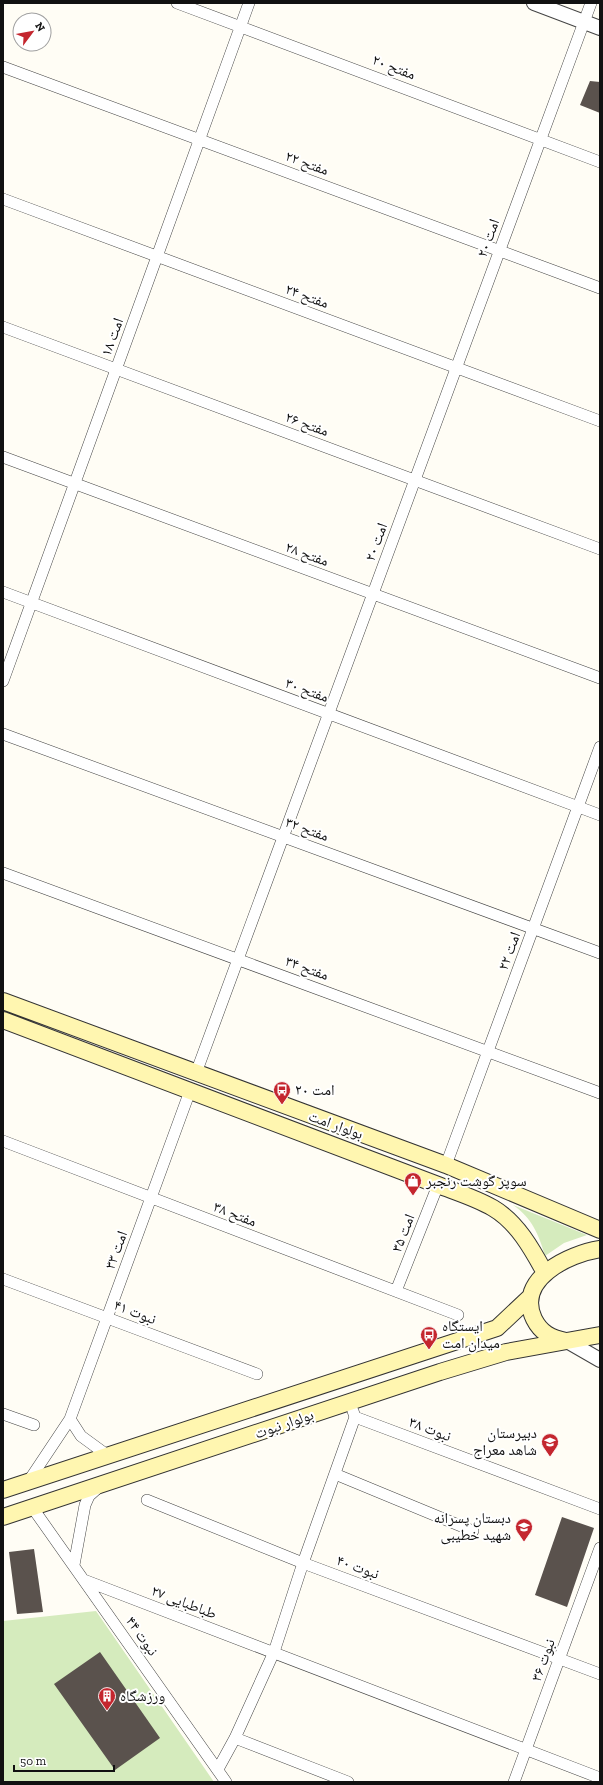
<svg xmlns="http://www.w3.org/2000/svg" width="603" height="1785" font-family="'Zilla Slab','Noto Naskh Arabic',serif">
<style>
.green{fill:#d5ebbd}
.building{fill:#5a524d}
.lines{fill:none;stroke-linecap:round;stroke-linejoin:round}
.minor-casing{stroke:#444;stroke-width:12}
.tertiary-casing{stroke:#444;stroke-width:16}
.secondary-casing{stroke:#333;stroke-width:18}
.minor{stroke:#fff;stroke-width:11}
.tertiary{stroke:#fff;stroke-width:14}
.secondary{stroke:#fff6b0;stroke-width:16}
.labels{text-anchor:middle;stroke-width:4;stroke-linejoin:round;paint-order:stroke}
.street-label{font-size:15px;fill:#111;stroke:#fff}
.poi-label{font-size:15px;fill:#111;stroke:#fff;text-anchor:start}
</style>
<rect width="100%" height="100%" fill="#fffdf5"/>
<path class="green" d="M 513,1205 L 587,1235 L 564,1243 L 545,1256 C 539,1235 532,1218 513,1205 Z
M 96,1611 L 214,1782 L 3,1782 L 3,1621 Z"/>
<path class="building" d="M 590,81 L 600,82 L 600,113 L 580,105 Z
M 562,1517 L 594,1528 L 567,1607 L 535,1595 Z
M 34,1549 L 43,1612 L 17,1614 L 9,1552 Z
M 100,1652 L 160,1738 L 115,1770 L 54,1684 Z"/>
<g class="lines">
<g class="minor-casing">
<path id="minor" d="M 177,3 L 600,162
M 3,67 L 600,288
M 3,199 L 600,421
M 3,327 L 600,549
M 3,457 L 600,678
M 3,592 L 600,815
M 3,681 L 249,3
M 3,734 L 600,953
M 3,873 L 600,1093
M 196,1073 L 591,3
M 3,1141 L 458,1315
M 446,1165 L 600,747
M 3,1279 L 257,1374
M 396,1291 L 438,1185
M 353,1411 L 355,1417 L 600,1509
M 3,1414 L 34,1425
M 70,1419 L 81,1436 L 107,1455
M 335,1474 L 473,1531
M 28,1482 L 70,1419 L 190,1091
M 147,1500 L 303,1563 L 600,1674
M 32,1507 L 226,1782
M 74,1565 L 85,1505 L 89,1496 L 98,1488
M 84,1580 L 600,1778
M 235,1738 L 348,1782
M 218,1769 L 235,1738 L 274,1652 L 303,1563 L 355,1417
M 514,1782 L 600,1548"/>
</g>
<g class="tertiary-casing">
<path id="tertiary" d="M 534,3 L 600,28
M 567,1341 L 600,1360"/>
</g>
<g class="secondary-casing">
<path id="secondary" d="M 3,1001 L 446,1165 L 600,1230
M 3,1020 L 438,1185 C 456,1192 476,1198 493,1208 C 517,1222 532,1249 545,1273
M 566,1341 C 551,1338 541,1333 534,1319 C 515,1279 569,1254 600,1249
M 3,1490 L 497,1328 L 531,1296
M 3,1517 L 440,1372 L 506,1352 L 600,1335"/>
</g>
<use href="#minor" class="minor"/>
<use href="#tertiary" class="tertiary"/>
<use href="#secondary" class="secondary"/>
</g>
<defs>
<g id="bus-pin" transform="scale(0.9)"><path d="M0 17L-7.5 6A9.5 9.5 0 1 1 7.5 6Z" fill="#c4262e" stroke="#fff"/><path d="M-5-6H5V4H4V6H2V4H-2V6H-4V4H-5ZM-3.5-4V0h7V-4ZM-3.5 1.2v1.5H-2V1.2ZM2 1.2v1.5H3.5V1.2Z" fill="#fff"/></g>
<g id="shop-pin" transform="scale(0.9)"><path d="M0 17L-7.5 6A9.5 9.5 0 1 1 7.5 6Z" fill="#c4262e" stroke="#fff"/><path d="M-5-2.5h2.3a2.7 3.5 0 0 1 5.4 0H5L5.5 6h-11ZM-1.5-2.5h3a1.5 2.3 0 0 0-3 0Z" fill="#fff"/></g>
<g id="school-pin" transform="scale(0.9)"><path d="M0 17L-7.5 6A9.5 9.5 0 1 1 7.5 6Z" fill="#c4262e" stroke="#fff"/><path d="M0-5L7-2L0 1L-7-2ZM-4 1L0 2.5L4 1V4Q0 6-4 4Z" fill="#fff"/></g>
<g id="building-pin" transform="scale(0.9)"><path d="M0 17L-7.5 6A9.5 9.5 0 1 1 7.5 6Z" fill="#c4262e" stroke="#fff"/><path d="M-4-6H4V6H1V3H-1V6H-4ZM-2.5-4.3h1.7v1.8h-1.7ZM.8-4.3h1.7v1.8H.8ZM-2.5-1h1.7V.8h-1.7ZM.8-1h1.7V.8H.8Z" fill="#fff"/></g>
</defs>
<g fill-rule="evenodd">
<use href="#bus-pin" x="282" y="1090"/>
<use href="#shop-pin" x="413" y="1181"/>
<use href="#bus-pin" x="429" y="1335"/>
<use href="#school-pin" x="550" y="1442"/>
<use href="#school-pin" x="524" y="1527"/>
<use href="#building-pin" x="107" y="1696"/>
</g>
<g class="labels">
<g class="street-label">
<text transform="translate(394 67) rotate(21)" y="5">مفتح ۲۰</text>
<text transform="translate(307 163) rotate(20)" y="5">مفتح ۲۲</text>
<text transform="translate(488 238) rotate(-70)" y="5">امت ۲۰</text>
<text transform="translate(307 296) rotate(20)" y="5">مفتح ۲۴</text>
<text transform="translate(112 337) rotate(-70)" y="5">امت ۱۸</text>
<text transform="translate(307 424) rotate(20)" y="5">مفتح ۲۶</text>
<text transform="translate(376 542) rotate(-70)" y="5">امت ۲۰</text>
<text transform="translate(307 554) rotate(20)" y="5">مفتح ۲۸</text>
<text transform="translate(307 690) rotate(20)" y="5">مفتح ۳۰</text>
<text transform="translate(307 829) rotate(20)" y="5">مفتح ۳۲</text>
<text transform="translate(509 951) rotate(-70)" y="5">امت ۲۲</text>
<text transform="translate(307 968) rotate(20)" y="5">مفتح ۳۴</text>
<text transform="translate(336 1125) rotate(20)" y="5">بولوار امت</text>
<text transform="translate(235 1214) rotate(21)" y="5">مفتح ۳۸</text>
<text transform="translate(403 1233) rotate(-69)" y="5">امت ۳۵</text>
<text transform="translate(116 1250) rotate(-70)" y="5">امت ۳۳</text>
<text transform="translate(135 1312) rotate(21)" y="5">نبوت ۴۱</text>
<text transform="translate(284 1424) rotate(-19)" y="5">بولوار نبوت</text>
<text transform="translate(430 1429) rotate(21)" y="5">نبوت ۳۸</text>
<text transform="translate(358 1567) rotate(20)" y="5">نبوت ۴۰</text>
<text transform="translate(184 1602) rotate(21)" y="5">طباطبایی ۲۷</text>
<text transform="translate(142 1636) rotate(55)" y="5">نبوت ۴۴</text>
<text transform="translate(543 1660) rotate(-70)" y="5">نبوت ۳۶</text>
</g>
<g class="poi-label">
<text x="295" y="1095">امت ۲۰</text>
<text x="426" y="1186">سوپر گوشت رنجبر</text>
<text x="442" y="1331">ایستگاه<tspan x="442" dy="17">میدان امت</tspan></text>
<text x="537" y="1438" text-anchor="end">دبیرستان<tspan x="537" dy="17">شاهد معراج</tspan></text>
<text x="511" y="1523" text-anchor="end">دبستان پسرانه<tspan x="511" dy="17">شهید خطیبی</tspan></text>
<text x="120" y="1701">ورزشگاه</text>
</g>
</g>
<rect width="603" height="1785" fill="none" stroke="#111111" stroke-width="8"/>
<g transform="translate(32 32) rotate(58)"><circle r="19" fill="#ffffff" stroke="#a0a0a0"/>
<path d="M0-3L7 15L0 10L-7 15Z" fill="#c4262e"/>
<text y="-6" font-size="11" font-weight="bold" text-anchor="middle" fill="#111111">N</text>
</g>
<path d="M14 1765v6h100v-6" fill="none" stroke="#111111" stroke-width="2"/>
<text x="20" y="1765" font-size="12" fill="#111111" stroke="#ffffff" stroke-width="3" paint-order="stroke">50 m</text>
</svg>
